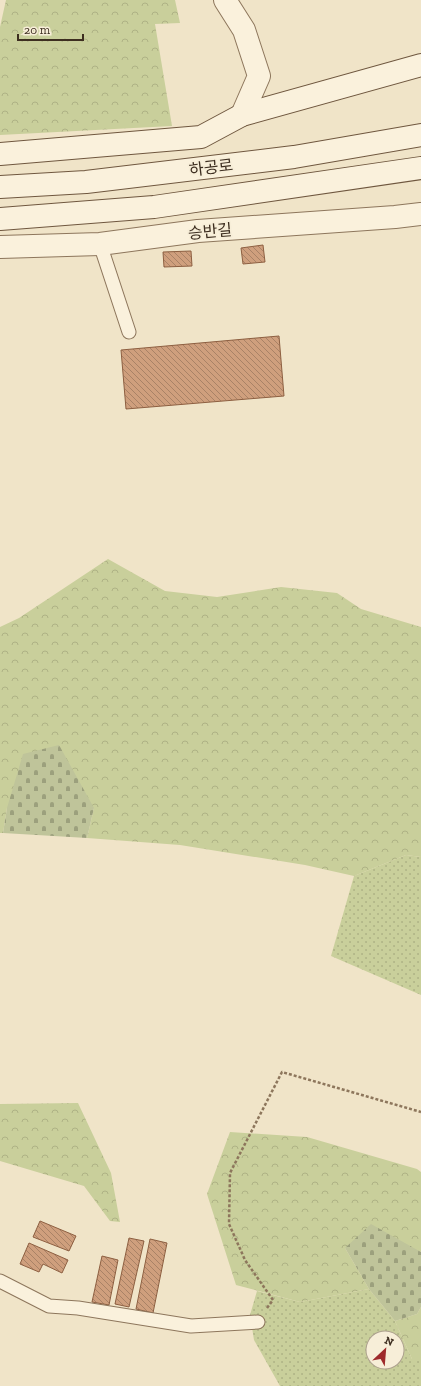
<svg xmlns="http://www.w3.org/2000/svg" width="421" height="1386" font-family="'Zilla Slab','Noto Sans KR',serif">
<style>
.grass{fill:url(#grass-dots);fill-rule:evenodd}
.forest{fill:url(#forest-crowns)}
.cemetery{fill:url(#cemetery-stones)}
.building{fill:url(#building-back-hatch);stroke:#8d5f41}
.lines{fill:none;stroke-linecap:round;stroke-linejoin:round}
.lane-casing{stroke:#8d765c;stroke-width:15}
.street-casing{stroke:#8d765c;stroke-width:24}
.secondary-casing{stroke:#6f573f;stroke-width:24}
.path{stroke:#8d765c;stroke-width:2.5;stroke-dasharray:3 2;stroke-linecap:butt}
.lane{stroke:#faf1dc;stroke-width:13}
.street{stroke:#faf1dc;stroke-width:22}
.secondary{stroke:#faf1dc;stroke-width:22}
.labels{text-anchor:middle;stroke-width:3.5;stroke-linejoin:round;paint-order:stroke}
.street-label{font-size:16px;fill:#3d2e20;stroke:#f7eed8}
</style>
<defs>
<pattern id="grass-dots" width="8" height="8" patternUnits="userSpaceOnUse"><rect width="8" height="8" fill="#c9cf9b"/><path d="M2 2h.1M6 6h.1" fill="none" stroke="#aeb285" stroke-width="1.8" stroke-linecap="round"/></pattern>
<pattern id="forest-crowns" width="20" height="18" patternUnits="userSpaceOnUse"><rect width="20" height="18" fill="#c9cf9b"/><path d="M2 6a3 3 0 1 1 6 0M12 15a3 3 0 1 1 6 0" fill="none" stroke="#aeb285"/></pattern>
<pattern id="cemetery-stones" width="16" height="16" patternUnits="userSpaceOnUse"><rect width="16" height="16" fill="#bfc49a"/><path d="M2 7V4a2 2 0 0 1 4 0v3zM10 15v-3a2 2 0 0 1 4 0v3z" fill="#9ca07d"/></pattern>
<pattern id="building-back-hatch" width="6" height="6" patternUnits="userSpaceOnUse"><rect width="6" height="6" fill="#cf9f7d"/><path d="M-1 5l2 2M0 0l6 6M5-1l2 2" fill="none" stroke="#a98266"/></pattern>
</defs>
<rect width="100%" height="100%" fill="#f0e4c8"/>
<path class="grass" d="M 406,855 L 421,857 L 421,995 L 331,956 L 354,876 Z
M 369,1289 L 395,1321 L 412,1359 L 421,1359 L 421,1386 L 280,1386 L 254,1340 L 250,1315 L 257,1291 L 300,1302 ZM 373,1338 L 397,1338 L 397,1362 L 373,1362 Z"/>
<path class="forest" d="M 6,0 L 175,0 L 180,23 L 155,24 L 172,126 L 0,135 L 0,27 Z
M 108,559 L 165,591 L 217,597 L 281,587 L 337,593 L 361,609 L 421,627 L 421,857 L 406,855 L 354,876 L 305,865 L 180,845 L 87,838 L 94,808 L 7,808 L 3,833 L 0,833 L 0,627 L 19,618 Z
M 78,1103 L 111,1173 L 120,1222 L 110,1221 L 84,1186 L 0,1161 L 0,1104 Z
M 230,1132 L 307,1137 L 417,1169 L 421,1172 L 421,1252 L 419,1251 L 345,1248 L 369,1289 L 300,1302 L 236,1285 L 207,1194 Z
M 421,1307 L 421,1359 L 412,1359 L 395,1321 L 417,1314 Z"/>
<path class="cemetery" d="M 59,745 L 94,808 L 87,838 L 3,833 L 7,808 L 23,754 Z
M 371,1224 L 421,1252 L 421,1307 L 417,1314 L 395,1321 L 369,1289 L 345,1248 Z"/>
<path class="building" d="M 263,245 L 265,262 L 243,264 L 241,248 Z
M 191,251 L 192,266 L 164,267 L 163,252 Z
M 279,336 L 284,396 L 126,409 L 121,350 Z
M 40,1221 L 76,1236 L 69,1251 L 33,1237 Z
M 129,1238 L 144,1241 L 129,1307 L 115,1304 Z
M 150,1239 L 167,1243 L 153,1313 L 136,1309 Z
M 29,1243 L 68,1260 L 62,1273 L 43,1264 L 39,1272 L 20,1264 Z
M 102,1256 L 118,1260 L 109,1305 L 92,1302 Z"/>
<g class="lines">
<g class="lane-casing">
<path id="lane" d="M 100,244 L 129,332
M 0,1281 L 49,1306 L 78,1308 L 191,1326 L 258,1322"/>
</g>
<g class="street-casing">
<path id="street" d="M 225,0 L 244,30 L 259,76 L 242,115
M 0,247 L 100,244 L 198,231 L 395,217 L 421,214"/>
</g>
<g class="secondary-casing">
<path id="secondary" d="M 0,154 L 201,137 L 242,115 L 421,65
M 0,187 L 86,182 L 294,157 L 421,135
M 0,219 L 154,207 L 421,168"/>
</g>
<path class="path" d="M 267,1308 L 273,1300 L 245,1260 L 229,1224 L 230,1173 L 282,1072 L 421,1112"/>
<use href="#lane" class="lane"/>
<use href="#street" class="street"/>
<use href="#secondary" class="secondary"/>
</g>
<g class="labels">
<g class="street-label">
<text transform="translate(211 167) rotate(-7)" y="6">하공로</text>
<text transform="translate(210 231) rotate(-5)" y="6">승반길</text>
</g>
</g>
<g transform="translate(385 1350) rotate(26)"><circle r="19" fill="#f7eed8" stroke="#ada18e"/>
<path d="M0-3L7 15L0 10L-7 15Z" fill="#9e2a2b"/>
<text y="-6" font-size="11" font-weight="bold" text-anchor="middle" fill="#3d2e20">N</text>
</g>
<path d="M18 34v6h65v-6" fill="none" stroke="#3d2e20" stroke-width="2"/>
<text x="24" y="34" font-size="12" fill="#3d2e20" stroke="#f7eed8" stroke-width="3" paint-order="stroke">20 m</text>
</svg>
